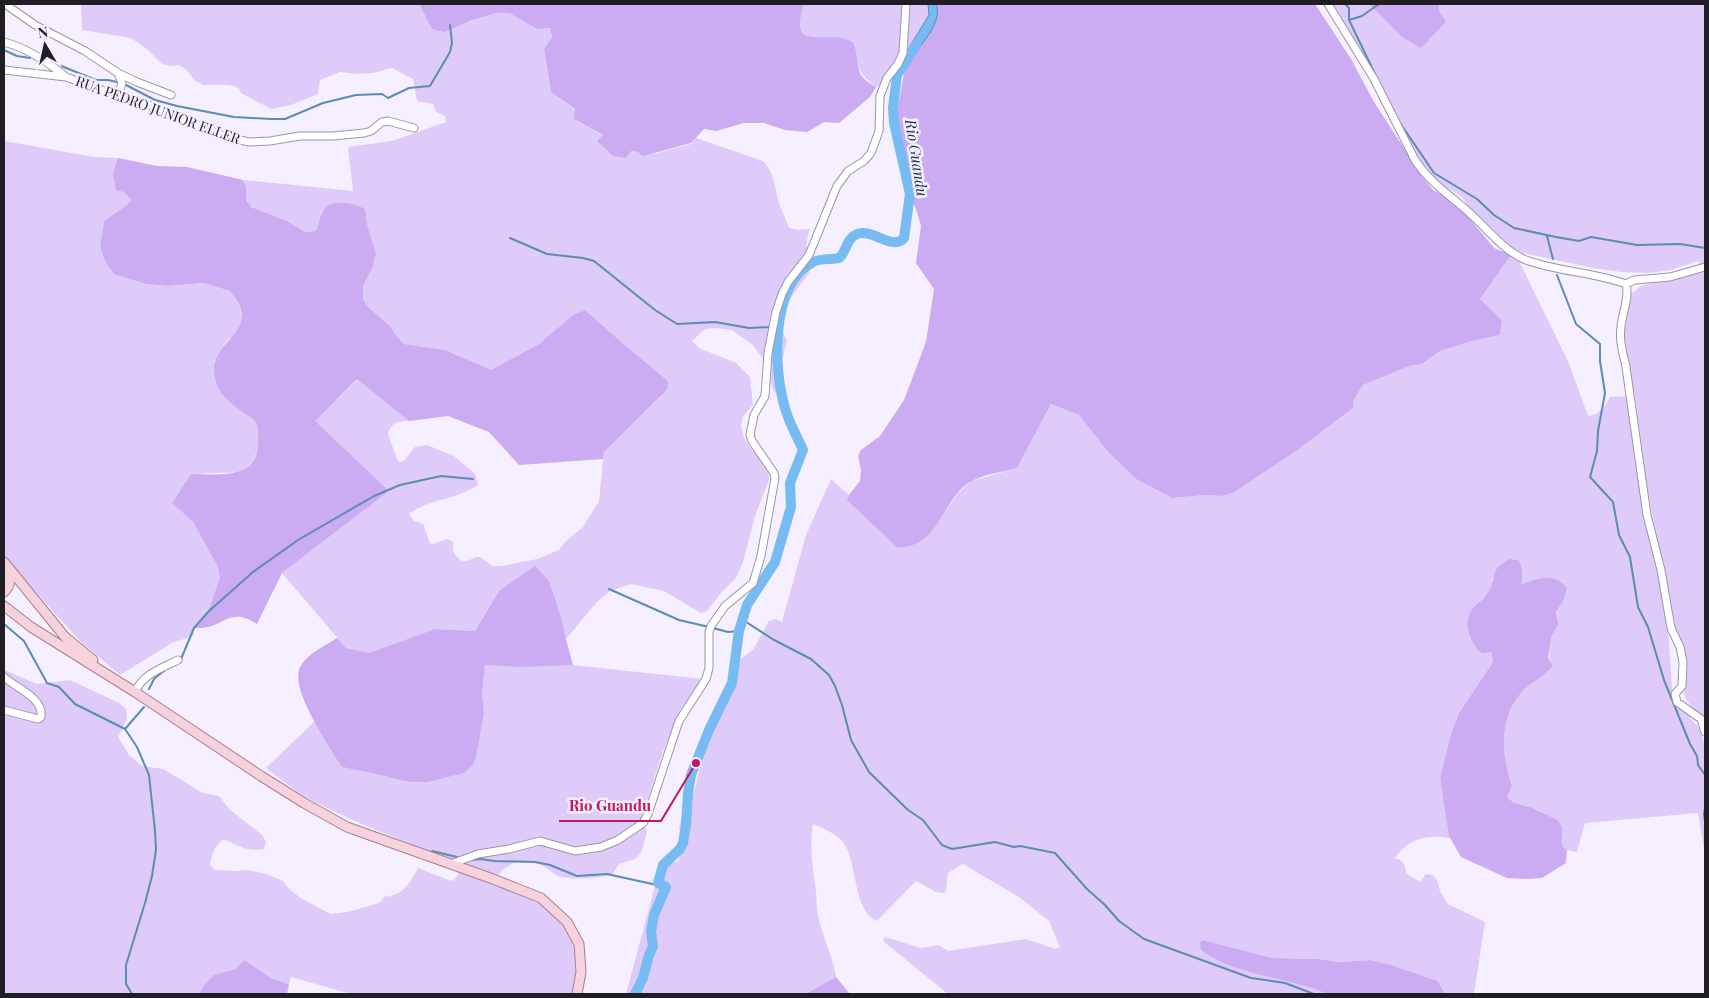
<svg xmlns="http://www.w3.org/2000/svg" width="1709" height="998" font-family="'Playfair Display',serif">
<style>
.green{fill:#dfcbf9}
.forest{fill:#cbabf2}
.water{fill:#76bcf2;stroke:#5c8cb4}
.lines{fill:none;stroke-linecap:round;stroke-linejoin:round}
.stream{stroke:#5c8cb4;stroke-width:2}
.river{stroke:#76bcf2;stroke-width:10}
.minor-casing{stroke:#9c95a7;stroke-width:9}
.major-casing{stroke:#a7808d;stroke-width:11}
.minor{stroke:#fff;stroke-width:7}
.major{stroke:#f6d3dc;stroke-width:9}
.labels{text-anchor:middle;stroke-width:5;stroke-linejoin:round;paint-order:stroke}
.street-label{font-size:14px;fill:#201d24;stroke:#f6efff}
.water-label{font-size:15px;font-style:italic;fill:#133248;stroke:#f6efff}
.leader{fill:none;stroke:#c2185b;stroke-width:2}
.callout-dot{fill:#c2185b;stroke:#f6efff;stroke-width:2}
.callout-label{font-size:15px;text-anchor:middle;font-weight:bold;fill:#c2185b;stroke:#f6efff;stroke-width:5;stroke-linejoin:round;paint-order:stroke}
</style>
<rect width="100%" height="100%" fill="#f6efff"/>
<path class="green" d="M 81,4 L 419,4 L 432,29 L 462,24 L 497,13 L 509,13 L 537,29 L 550,28 L 552,37 L 544,49 L 551,92 L 575,110 L 574,119 L 603,136 L 598,141 L 631,151 L 653,154 L 691,144 L 696,138 L 763,161 C 775,173 775,190 780,206 C 783,213 786,221 789,228 L 798,230 L 810,229 C 806,241 805,248 812,259 L 808,267 L 809,273 C 793,295 773,314 787,341 L 780,368 L 786,387 L 784,403 L 773,390 L 763,359 L 753,345 L 732,330 L 715,328 L 705,329 L 692,341 L 699,348 L 736,363 L 750,377 L 753,405 L 743,416 L 741,426 L 744,438 L 751,449 L 768,465 L 769,480 L 755,516 L 743,562 L 736,578 L 721,593 L 707,611 L 701,613 L 664,591 L 631,584 L 610,591 L 596,603 L 566,639 L 562,620 L 499,591 L 475,631 L 435,629 L 369,653 L 346,648 L 282,573 L 389,491 L 314,421 L 358,379 L 409,421 C 397,422 392,421 388,434 L 397,459 L 400,462 L 404,461 L 415,447 L 427,445 L 454,456 L 475,474 L 478,485 C 457,499 431,499 410,513 C 411,521 416,522 423,524 L 430,543 L 433,544 L 447,539 L 453,542 L 453,550 L 456,556 L 462,561 L 467,561 L 476,557 L 480,557 L 493,566 L 502,566 L 537,559 L 559,550 L 566,541 L 583,527 L 599,501 L 604,452 L 662,396 L 668,381 L 619,340 L 585,310 L 573,315 L 539,344 L 490,371 L 446,350 L 404,344 L 397,337 L 390,326 L 368,307 L 363,299 L 363,286 L 375,259 L 373,246 L 368,228 L 365,209 C 352,207 332,198 322,212 C 319,217 319,225 316,231 L 305,232 L 301,230 L 287,221 L 257,211 L 248,204 L 246,187 L 243,180 L 353,191 L 348,147 L 392,141 L 446,122 L 445,116 L 436,112 L 433,104 L 417,101 L 413,79 L 392,68 L 373,73 L 356,74 L 340,72 L 320,80 L 318,94 L 291,105 L 271,109 L 241,93 L 238,87 L 228,85 L 203,85 L 194,80 L 187,70 L 179,65 L 171,66 L 162,64 L 147,49 L 131,38 L 82,30 Z
M 804,4 L 928,4 L 929,15 L 910,46 L 907,55 L 892,78 L 876,87 C 857,72 858,68 855,45 L 810,38 L 803,33 L 800,27 L 799,19 Z
M 1329,4 L 1369,4 L 1402,37 L 1439,11 L 1439,4 L 1705,4 L 1705,727 L 1686,699 L 1681,685 L 1681,651 L 1664,578 L 1646,481 L 1635,395 L 1620,330 L 1625,300 L 1631,294 L 1641,286 L 1701,266 L 1698,261 L 1671,270 L 1648,273 L 1621,272 L 1593,268 L 1514,251 L 1477,219 L 1462,197 L 1431,178 L 1419,166 L 1371,73 Z
M 4,141 L 94,157 L 118,158 L 113,172 L 124,192 L 131,200 L 128,204 L 104,221 L 100,246 L 113,273 L 146,284 L 168,286 L 204,283 L 230,291 L 240,307 L 242,322 L 238,332 L 227,341 L 214,361 L 224,397 L 255,420 L 258,431 L 258,449 L 252,463 L 240,472 L 191,474 L 172,503 L 193,522 L 218,567 L 221,578 L 209,610 L 194,627 L 193,636 L 172,643 L 120,675 L 81,642 L 4,557 Z
M 1511,255 L 1517,257 L 1568,361 L 1588,416 C 1600,415 1605,407 1610,397 L 1627,396 L 1633,442 L 1668,629 L 1672,687 L 1673,695 L 1682,709 L 1701,730 L 1705,747 L 1705,855 L 1698,813 L 1585,823 L 1577,852 L 1567,850 L 1563,847 L 1558,820 L 1530,807 L 1514,803 L 1507,797 L 1512,786 C 1501,753 1498,715 1526,688 C 1534,680 1545,675 1552,666 C 1548,656 1548,645 1553,634 C 1554,631 1557,626 1557,623 C 1558,614 1554,610 1561,603 L 1521,585 L 1523,575 L 1521,564 L 1514,559 L 1502,563 L 1492,579 L 1492,585 L 1487,595 L 1474,606 C 1473,624 1467,640 1482,654 L 1491,652 L 1493,662 L 1459,713 L 1451,734 L 1440,778 L 1450,838 C 1426,835 1410,837 1395,858 C 1403,861 1405,863 1406,873 L 1420,882 L 1426,874 L 1433,875 L 1437,880 L 1440,891 L 1448,904 L 1485,922 L 1474,994 L 1445,994 L 1438,981 L 1388,964 L 1370,960 L 1338,962 L 1319,959 L 1272,958 L 1203,940 L 1201,950 C 1237,977 1287,976 1327,994 L 948,994 L 883,941 L 885,937 L 921,948 L 939,945 L 948,951 L 1026,939 L 1056,949 L 1060,947 L 1049,921 L 1019,897 L 963,864 L 948,873 L 946,890 L 944,893 L 936,892 L 916,881 L 877,921 C 852,911 858,861 843,842 C 836,833 822,828 813,824 C 809,846 813,869 816,892 C 817,900 816,908 818,915 C 822,937 833,956 836,977 L 805,994 L 626,994 L 661,864 L 679,861 L 682,843 L 679,828 L 684,810 L 695,789 L 705,747 L 714,724 L 729,696 L 738,661 L 753,650 L 769,621 L 776,619 L 782,622 L 806,535 L 831,479 L 849,495 L 848,501 L 931,533 L 958,493 L 972,481 L 1017,468 L 1051,404 L 1079,415 L 1108,452 L 1136,479 L 1172,498 L 1204,495 L 1221,496 L 1233,493 L 1299,449 L 1353,408 L 1353,401 L 1363,385 L 1409,366 L 1423,364 L 1440,351 L 1472,341 L 1500,335 L 1502,320 L 1480,299 Z
M 564,664 L 702,679 L 681,709 L 663,751 L 642,817 L 647,832 L 641,853 L 635,859 L 619,864 L 612,875 C 596,878 577,880 561,877 C 554,875 548,868 541,865 C 524,857 508,861 497,877 C 435,851 372,832 313,801 C 296,792 281,779 266,768 L 315,721 L 342,767 L 386,777 L 479,738 L 484,713 L 482,694 L 485,665 L 517,667 Z
M 4,670 L 37,684 L 70,680 L 119,703 L 126,709 L 127,719 L 118,737 L 129,755 L 142,766 L 163,769 L 203,793 L 219,796 L 229,809 L 262,835 L 266,842 L 264,849 C 248,852 238,846 224,839 C 215,844 211,856 210,865 L 215,870 L 234,871 L 249,870 L 266,874 L 283,881 L 289,889 L 302,899 L 331,914 L 348,912 L 379,903 L 386,895 L 388,897 C 406,892 409,884 418,868 L 451,881 L 455,879 L 461,871 L 537,900 L 562,924 L 570,936 L 576,957 L 577,972 L 574,994 L 351,994 L 291,977 L 289,984 L 271,978 L 244,961 L 236,969 L 214,975 L 205,984 L 199,994 L 4,994 Z"/>
<path class="forest" d="M 419,4 L 804,4 C 786,57 832,27 852,42 C 858,46 856,67 861,75 C 864,80 871,84 876,87 L 870,97 L 839,123 L 824,122 L 807,132 L 785,130 L 764,123 L 744,123 L 716,131 L 704,129 L 691,143 L 643,156 L 638,152 L 631,151 L 626,158 L 613,156 L 597,141 L 603,135 L 574,119 L 575,109 L 551,92 L 544,49 L 552,37 L 550,28 L 537,29 L 509,13 L 497,13 L 470,21 L 444,32 L 432,29 Z
M 936,4 L 1315,4 L 1351,59 L 1374,102 L 1424,179 L 1433,190 L 1443,195 L 1461,208 L 1494,248 L 1511,255 L 1480,299 L 1502,320 L 1500,335 L 1472,341 L 1440,351 L 1422,364 L 1409,366 L 1363,385 L 1353,401 L 1353,408 L 1299,449 L 1233,493 L 1221,496 L 1204,495 L 1172,498 L 1136,479 L 1108,452 L 1079,415 L 1051,404 L 1017,468 C 1003,472 985,474 972,481 C 941,497 941,549 897,547 L 847,500 L 849,495 L 860,481 L 861,470 L 858,456 L 861,450 L 880,436 L 904,400 L 926,342 L 934,289 L 916,263 L 921,226 L 916,209 L 911,199 L 911,180 L 895,124 L 905,68 L 919,47 L 937,8 Z
M 1369,4 L 1439,4 L 1439,11 L 1446,22 L 1421,48 L 1402,37 Z
M 118,158 L 157,166 L 187,167 L 243,180 L 246,187 L 247,201 L 251,207 L 287,221 L 305,232 L 316,231 C 319,225 319,217 323,211 C 332,198 353,203 365,209 L 368,228 L 376,254 L 372,268 L 363,286 L 363,299 L 368,307 L 390,326 L 397,337 L 404,344 L 445,350 L 491,370 L 539,344 L 573,315 L 585,310 L 619,340 L 668,381 L 667,389 L 661,396 L 604,452 L 603,459 L 519,465 L 489,432 L 448,416 L 409,421 L 357,379 L 315,421 L 389,491 L 282,573 L 257,624 C 227,605 225,630 195,628 L 209,609 L 220,578 L 218,567 L 193,522 L 172,503 L 191,474 C 216,474 257,481 258,444 C 258,437 259,428 255,421 C 253,418 247,415 243,412 C 227,401 215,391 214,370 C 213,344 250,334 240,307 C 238,301 233,296 230,291 L 204,283 L 168,286 L 146,284 L 114,274 L 105,261 L 100,246 L 104,221 L 128,204 L 131,200 L 124,192 L 116,190 L 113,172 Z
M 1510,559 L 1518,560 C 1524,567 1523,576 1521,585 C 1538,578 1554,572 1567,588 L 1564,599 L 1556,612 L 1558,624 L 1551,638 L 1548,657 L 1553,666 C 1545,675 1535,680 1526,688 C 1498,714 1501,753 1512,786 L 1507,797 L 1514,803 L 1530,807 L 1558,820 L 1562,827 L 1562,843 L 1563,847 L 1567,850 L 1566,863 L 1542,878 L 1526,879 L 1507,878 L 1461,857 L 1449,836 L 1440,778 L 1451,734 L 1459,713 L 1493,662 L 1491,652 L 1482,654 C 1470,643 1462,622 1473,608 C 1477,602 1484,600 1487,594 C 1498,579 1487,570 1510,559 Z
M 535,566 L 549,581 L 562,620 L 566,639 L 573,665 L 517,667 L 485,665 L 482,694 L 484,713 L 476,757 L 473,765 L 464,773 L 427,782 L 411,782 L 342,767 C 330,748 292,692 299,670 C 304,655 325,646 337,638 L 346,648 L 369,653 L 435,629 L 475,631 L 499,591 Z
M 1203,940 L 1272,958 L 1319,959 L 1338,962 L 1370,960 L 1388,964 L 1438,981 L 1445,994 L 1327,994 C 1287,976 1237,977 1201,950 L 1200,943 Z
M 244,960 L 271,978 L 289,984 L 287,994 L 199,994 L 205,984 L 214,975 L 236,969 Z
M 836,977 L 850,994 L 805,994 Z"/>
<path class="water" d="M 928,4 L 936,4 C 943,22 922,43 912,57 L 907,55 L 910,46 L 929,15 Z"/>
<g class="lines">
<path class="stream" d="M 1345,4 L 1349,8 L 1349,20 L 1376,76
M 1349,20 L 1362,16 L 1379,4
M 4,50 L 17,56 L 30,58
M 49,61 L 96,80 L 108,80 L 117,82
M 126,85 L 155,100 L 177,106 L 234,117 L 271,119 L 285,119 L 323,103 L 356,95 L 382,94 L 388,98 L 409,88 L 430,86 L 450,52 L 452,43 L 450,25
M 1400,123 L 1434,173 L 1477,199 L 1494,215 L 1514,228 L 1556,237 L 1579,241 L 1591,237 L 1637,245 L 1680,244 L 1705,248
M 1547,236 L 1553,259
M 510,238 L 547,254 L 583,258 L 594,261 L 655,310 L 677,324 L 715,322 L 749,328 L 772,327
M 1557,275 L 1576,324 L 1600,344 L 1600,361 L 1605,393 L 1598,431 L 1597,451 L 1590,477 L 1613,502 L 1619,535 L 1630,557 L 1638,607 L 1648,627 L 1664,680 L 1690,744 L 1697,756 L 1698,765 L 1705,775
M 609,589 L 679,620 L 709,627
M 743,620 L 774,640 L 811,659 L 829,675 L 835,686 L 842,705 L 851,740 L 869,772 L 908,810 L 923,820 L 942,845 L 952,849 L 995,842 L 1014,847 L 1020,846 L 1055,853 L 1087,889 L 1105,905 L 1119,921 L 1144,939 L 1251,978 L 1285,983 L 1314,994
M 4,624 L 24,641 L 47,683 L 59,687 L 75,704 L 125,729 L 137,747 L 149,775 L 155,831 L 156,850 L 152,876 L 145,903 L 126,965 L 126,984 L 132,994
M 713,628 L 728,632 L 739,631
M 179,660 L 181,659 L 194,628 L 209,611 L 253,572 L 298,540 L 374,496 L 400,485 L 441,476 L 473,479
M 149,689 L 154,679 L 165,670
M 125,729 L 144,707
M 1705,808 L 1704,814 L 1705,821
M 432,851 L 457,857
M 471,860 L 481,859 L 494,861 L 535,862 L 550,865 L 577,876 L 607,874 L 666,887"/>
<path class="river" d="M 635,994 L 643,978 L 648,958 L 653,946 L 651,932 L 654,915 L 666,887 L 658,883 L 663,865 L 680,849 L 683,843 L 686,825 L 688,793 L 691,775 L 709,730 L 732,683 L 739,631 L 747,605 L 775,562 L 791,507 L 790,483 L 803,450 C 797,436 789,423 785,408 C 773,369 770,284 813,262 C 820,258 831,260 839,258 C 847,252 845,241 855,235 C 871,226 892,252 904,238 L 910,194 L 894,123 L 893,108 L 897,75 L 916,45"/>
<g class="minor-casing">
<path id="minor" d="M 5,4 L 35,25 L 85,51 L 118,73 L 137,82 L 171,95
M 1328,4 L 1374,79 L 1415,160 C 1431,185 1454,197 1475,218 C 1491,233 1507,254 1529,261 C 1560,272 1594,272 1626,284 C 1630,297 1622,313 1621,327 C 1619,341 1623,353 1626,367 L 1647,515 L 1661,570 L 1671,628 L 1680,647 L 1683,662 L 1682,686 L 1675,694 L 1677,702 L 1701,719 L 1705,732
M 4,42 C 27,48 48,62 66,77
M 4,70 L 66,77 L 118,96 L 152,106 L 226,137 L 249,142 L 270,141 L 300,136 L 333,136 L 364,133 L 371,131 L 382,122 L 388,121 L 414,128
M 118,96 L 122,83 L 118,73
M 1626,284 L 1634,280 L 1670,277 L 1705,267
M 4,677 C 16,688 44,698 41,717 L 38,719 L 4,710
M 135,692 C 143,674 162,668 178,660
M 451,864 L 478,854 L 509,849 L 540,841 L 575,851 L 601,847 L 618,840 L 643,823 L 648,814 L 679,721 L 706,679 L 709,668 L 709,632 L 711,626 L 725,606 L 753,583 L 761,556 L 775,478 L 774,473 L 752,441 L 750,435 L 754,415 L 765,396 L 768,353 L 776,312 L 782,294 L 788,282 L 809,255 L 837,186 L 848,171 L 864,161 L 871,153 L 879,131 L 880,96 L 887,78 L 898,64 L 903,53 L 906,4"/>
</g>
<g class="major-casing">
<path id="major" d="M 4,562 L 65,637 L 93,660
M 4,592 C 12,584 11,577 5,568
M 4,606 L 31,627 L 135,692 L 261,776 L 304,803 L 347,827 L 493,879 L 541,898 L 567,922 L 579,944 L 581,972 L 577,994"/>
</g>
<use href="#minor" class="minor"/>
<use href="#major" class="major"/>
</g>
<g class="labels">
<g class="street-label">
<text transform="translate(158 110) rotate(20)" y="5">RUA PEDRO JUNIOR ELLER</text>
</g>
<g class="water-label">
<text transform="translate(916 158) rotate(81)" y="5">Rio Guandu</text>
</g>
</g>
<path class="leader" d="M696 763L661 821H559"/>
<circle class="callout-dot" cx="696" cy="763" r="5"/>
<g class="callout-label">
<text x="610" y="811">Rio Guandu</text>
</g>
<rect width="1709" height="998" fill="none" stroke="#201d24" stroke-width="10"/>
<g transform="translate(45 45) rotate(351)" stroke="#f6efff" stroke-width="4" paint-order="stroke">
<path d="M0-4L9 19L0 12L-9 19Z" fill="#201d24"/>
<text y="-8" font-size="14" font-weight="bold" text-anchor="middle" fill="#201d24">N</text>
</g>
</svg>
